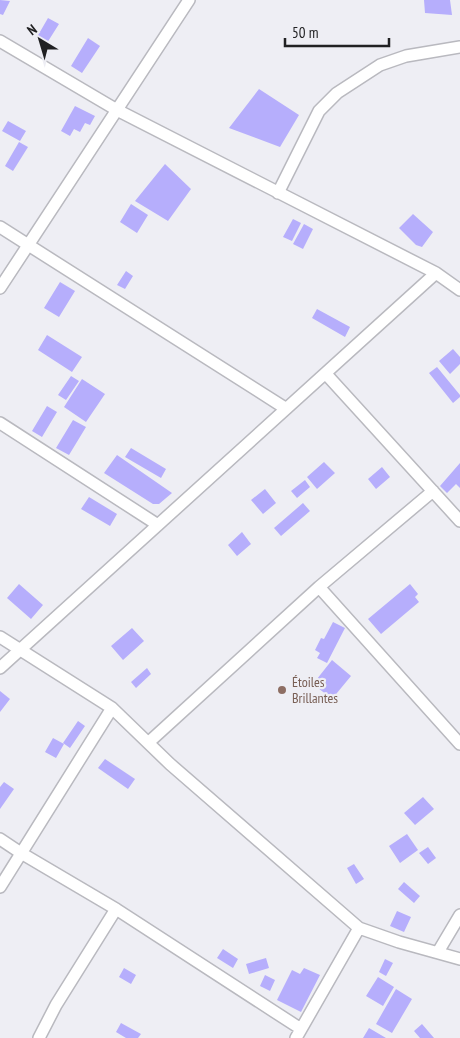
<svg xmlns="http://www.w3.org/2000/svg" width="460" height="1038" font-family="'PT Sans Narrow',sans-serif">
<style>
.building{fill:#b6aefc}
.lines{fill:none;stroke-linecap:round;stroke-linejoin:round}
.minor-casing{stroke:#b9b9bf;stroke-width:14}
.minor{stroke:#fff;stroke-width:11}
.education-dot{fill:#8d6e63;stroke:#eeeef4;stroke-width:2}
.labels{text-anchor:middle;stroke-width:4.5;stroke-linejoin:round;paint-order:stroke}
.education-label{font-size:14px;fill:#785e54;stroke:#eeeef4;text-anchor:start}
</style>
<rect width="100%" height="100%" fill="#eeeef4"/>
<path class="building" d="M 0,0 L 10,1 L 3,15 L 0,14 Z
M 424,0 L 450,0 L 452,15 L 425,13 Z
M 48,18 L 59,24 L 47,43 L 37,37 Z
M 88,38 L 100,46 L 82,73 L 71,66 Z
M 259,89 L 299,115 L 280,147 L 229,128 Z
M 75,106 L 95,116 L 90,125 L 85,123 L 80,132 L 74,129 L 70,136 L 61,131 Z
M 8,121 L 26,131 L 20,141 L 2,131 Z
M 19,142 L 28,147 L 13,171 L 5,166 Z
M 165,164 L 191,189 L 168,221 L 135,201 Z
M 131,204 L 148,215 L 137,233 L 120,222 Z
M 413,214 L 433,232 L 422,247 L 416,245 L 399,228 Z
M 293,219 L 301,223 L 292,241 L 283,237 Z
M 304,224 L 313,229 L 303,249 L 293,244 Z
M 126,271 L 133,276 L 125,289 L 117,285 Z
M 60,282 L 75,291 L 59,317 L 44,308 Z
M 317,309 L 350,327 L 345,337 L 312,318 Z
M 47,335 L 82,357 L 72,372 L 38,350 Z
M 453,349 L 460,357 L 460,364 L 450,374 L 439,361 Z
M 437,367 L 460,395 L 460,397 L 453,403 L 429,373 Z
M 71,376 L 79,381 L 66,400 L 58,395 Z
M 82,379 L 105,394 L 86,422 L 64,407 Z
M 47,406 L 57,412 L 42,437 L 32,431 Z
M 73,420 L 86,427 L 69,455 L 56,448 Z
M 131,448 L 166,469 L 161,478 L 125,457 Z
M 117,455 L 172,493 L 159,504 L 153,504 L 104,473 Z
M 324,462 L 335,473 L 317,489 L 307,477 Z
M 460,463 L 460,488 L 456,484 L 447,493 L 440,486 Z
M 382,467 L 390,477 L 376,489 L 368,479 Z
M 305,480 L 310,487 L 297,498 L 291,491 Z
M 265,489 L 276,503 L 263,514 L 251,500 Z
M 89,497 L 117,514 L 110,526 L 81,509 Z
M 303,503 L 310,511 L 281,536 L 274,528 Z
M 242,532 L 251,544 L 237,556 L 228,545 Z
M 19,584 L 43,605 L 31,619 L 7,598 Z
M 410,584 L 418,594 L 415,597 L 419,602 L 381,634 L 368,619 Z
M 333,622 L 345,628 L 327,663 L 317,658 L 320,653 L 315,650 L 321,638 L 324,639 Z
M 132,628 L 144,641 L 123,660 L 111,646 Z
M 332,660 L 351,676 L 332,699 L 313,684 Z
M 147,668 L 151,674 L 136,688 L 131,682 Z
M 0,691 L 10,699 L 0,712 Z
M 78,721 L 85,726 L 70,748 L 63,743 Z
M 53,738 L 64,744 L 56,758 L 45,752 Z
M 105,759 L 135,779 L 128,789 L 98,768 Z
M 4,782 L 14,789 L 0,809 L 0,787 Z
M 423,797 L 434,809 L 415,825 L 404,813 Z
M 407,834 L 418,850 L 400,863 L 389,846 Z
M 428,847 L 436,858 L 428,864 L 419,853 Z
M 354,864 L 364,879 L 356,884 L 347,868 Z
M 404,882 L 420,896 L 414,903 L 398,889 Z
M 397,911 L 411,917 L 404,932 L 390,926 Z
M 223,949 L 238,959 L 233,968 L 217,958 Z
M 266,958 L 269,968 L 249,974 L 246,964 Z
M 385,959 L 393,963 L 386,976 L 379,972 Z
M 124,968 L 136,975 L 131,984 L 119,977 Z
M 304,968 L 320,975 L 301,1012 L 277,1000 L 292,970 L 300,974 Z
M 265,975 L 275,980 L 270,991 L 260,986 Z
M 378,977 L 394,987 L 383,1006 L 366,996 Z
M 396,989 L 412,999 L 392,1033 L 376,1024 Z
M 121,1023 L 141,1034 L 138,1038 L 126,1038 L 116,1032 Z
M 422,1024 L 434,1038 L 420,1038 L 414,1031 Z
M 369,1028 L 386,1038 L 363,1038 Z"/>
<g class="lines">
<g class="minor-casing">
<path id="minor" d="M 0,41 L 117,110 L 436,273 L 460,290
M 278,193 L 319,111 L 337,93 L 380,65 L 406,56 L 460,47
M 0,227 L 285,408
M 0,288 L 189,0
M 326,374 L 460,521
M 0,423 L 158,525
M 319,587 L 460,744
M 0,637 L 112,708 L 170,764 L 359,928 L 399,942 L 460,959
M 0,668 L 436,273
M 149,742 L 319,587 L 433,491
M 0,839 L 21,853 L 116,909 L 301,1029
M 0,887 L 112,708
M 438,952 L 460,915
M 39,1038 L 56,1005 L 116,909
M 296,1038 L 359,928"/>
</g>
<use href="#minor" class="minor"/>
</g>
<circle class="education-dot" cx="282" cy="690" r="5"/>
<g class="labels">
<g class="education-label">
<text x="292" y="687">Étoiles<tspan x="292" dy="16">Brillantes</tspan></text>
</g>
</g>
<g transform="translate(40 40) rotate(322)" stroke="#eeeef4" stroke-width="4" paint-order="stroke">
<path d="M0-4L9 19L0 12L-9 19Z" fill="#212123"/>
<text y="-8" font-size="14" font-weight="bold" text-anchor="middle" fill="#212123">N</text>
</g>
<path d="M285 38v8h104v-8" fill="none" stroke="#212123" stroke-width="2.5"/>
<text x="292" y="38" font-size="15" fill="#212123" stroke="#eeeef4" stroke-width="4" paint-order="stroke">50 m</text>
</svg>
